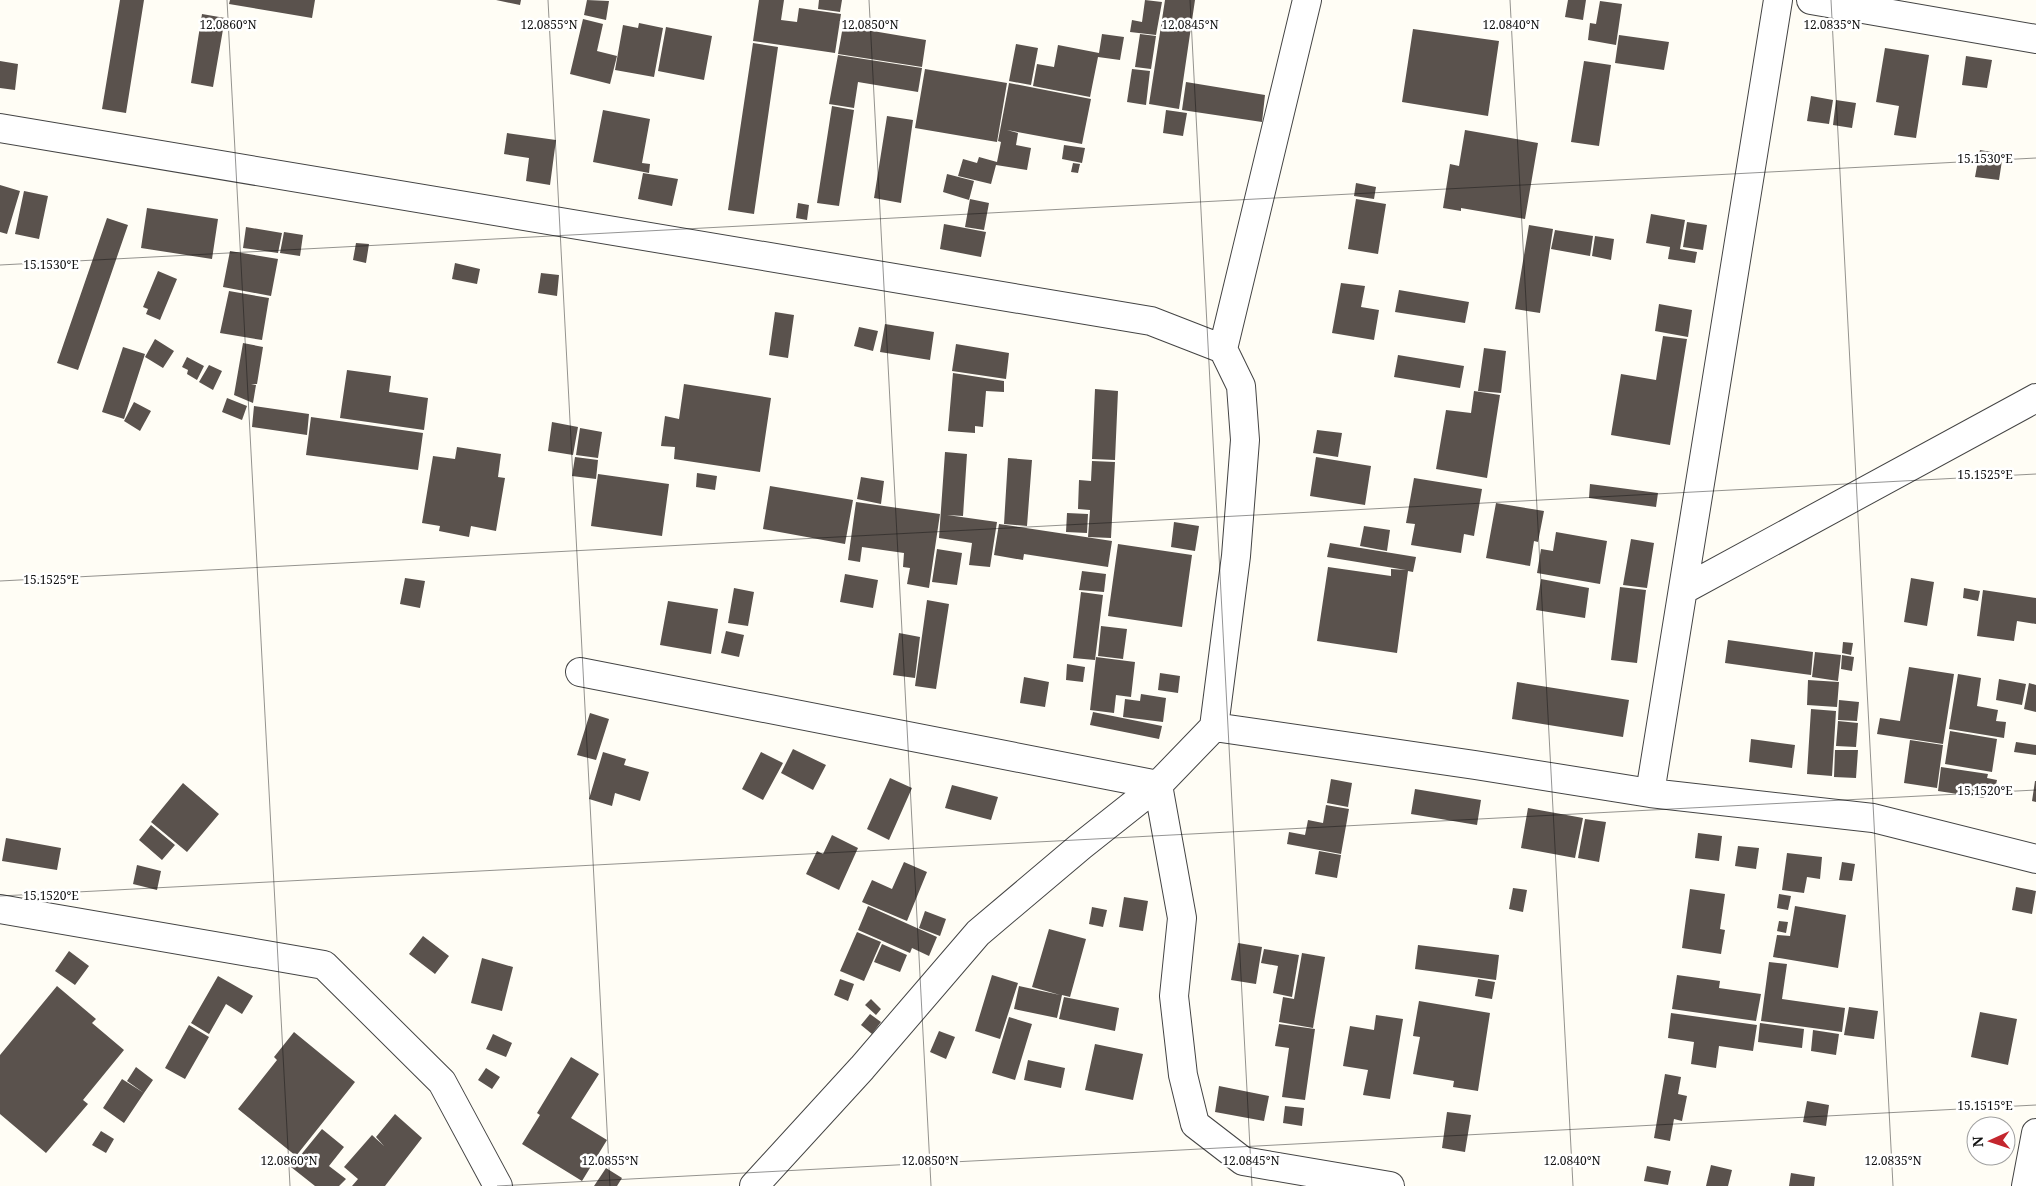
<svg xmlns="http://www.w3.org/2000/svg" width="2036" height="1186" font-family="'Noto Serif',serif">
<style>
.building{fill:#5a524d}
.lines{fill:none;stroke-linecap:round;stroke-linejoin:round}
.street-casing{stroke:#444;stroke-width:30}
.street{stroke:#fff;stroke-width:28}
.ticks{fill:none;stroke:#111;stroke-width:1;stroke-opacity:0.45}
.ticks-label{font-size:12px;text-anchor:middle;fill:#111;stroke:#fff;stroke-width:5;stroke-linejoin:round;paint-order:stroke}
</style>
<rect width="100%" height="100%" fill="#fffdf5"/>
<path class="building" d="M 120,0 L 144,0 L 126,113 L 102,109 Z
M 230,0 L 315,0 L 312,18 L 229,4 Z
M 496,0 L 521,0 L 520,5 Z
M 587,0 L 609,1 L 606,20 L 584,15 Z
M 759,0 L 784,0 L 781,20 L 797,22 L 799,8 L 841,14 L 835,53 L 753,41 Z
M 819,0 L 842,0 L 840,12 L 818,9 Z
M 1145,0 L 1162,2 L 1156,35 L 1130,32 L 1132,20 L 1142,22 Z
M 1165,0 L 1195,0 L 1179,109 L 1149,104 Z
M 1568,0 L 1586,0 L 1583,20 L 1565,17 Z
M 1600,1 L 1622,4 L 1616,45 L 1588,40 L 1590,23 L 1596,24 Z
M 202,14 L 225,18 L 213,87 L 191,83 Z
M 583,19 L 603,24 L 597,51 L 617,56 L 610,84 L 570,74 Z
M 639,23 L 663,28 L 654,77 L 615,70 L 623,25 L 638,28 Z
M 843,26 L 926,40 L 922,67 L 838,54 Z
M 666,27 L 712,36 L 704,80 L 658,71 Z
M 1413,29 L 1499,41 L 1488,116 L 1402,102 Z
M 1102,34 L 1124,37 L 1120,60 L 1098,57 L 1090,97 L 1033,86 L 1037,64 L 1054,67 L 1058,45 L 1099,53 Z
M 1140,34 L 1156,36 L 1151,69 L 1135,67 Z
M 1619,35 L 1669,42 L 1664,70 L 1615,63 Z
M 753,43 L 778,47 L 754,214 L 728,210 Z
M 1016,44 L 1038,48 L 1031,85 L 1009,81 Z
M 1885,48 L 1929,55 L 1916,138 L 1894,135 L 1899,106 L 1876,102 Z
M 838,55 L 922,68 L 918,92 L 858,82 L 854,108 L 829,104 Z
M 1966,56 L 1992,60 L 1987,88 L 1962,85 Z
M 0,61 L 18,64 L 15,90 L 0,88 Z
M 1584,61 L 1611,65 L 1599,146 L 1571,142 Z
M 925,69 L 1007,83 L 997,142 L 915,128 Z
M 1132,69 L 1150,71 L 1146,105 L 1127,102 Z
M 1186,82 L 1265,95 L 1262,122 L 1182,110 Z
M 1009,83 L 1091,99 L 1082,144 L 1007,130 L 1018,133 L 1016,145 L 1031,148 L 1027,170 L 996,165 L 991,184 L 958,176 L 963,159 L 977,163 L 979,157 L 997,162 L 1001,142 L 998,141 Z
M 1811,96 L 1833,100 L 1829,124 L 1807,121 Z
M 1836,100 L 1856,103 L 1852,128 L 1833,125 Z
M 832,106 L 854,110 L 839,206 L 817,203 Z
M 603,110 L 650,119 L 642,163 L 650,164 L 649,173 L 593,162 Z
M 1166,110 L 1187,113 L 1183,136 L 1163,133 Z
M 887,116 L 913,120 L 901,203 L 874,198 Z
M 1465,130 L 1538,143 L 1525,219 L 1461,208 L 1461,211 L 1443,208 L 1450,164 L 1459,166 Z
M 507,133 L 556,140 L 550,185 L 526,181 L 529,158 L 504,154 Z
M 1064,145 L 1085,148 L 1082,163 L 1062,159 Z
M 1980,150 L 2003,154 L 1999,180 L 1975,177 Z
M 1073,163 L 1080,164 L 1078,173 L 1071,172 Z
M 643,173 L 678,179 L 672,206 L 638,199 Z
M 947,174 L 974,181 L 969,200 L 943,192 Z
M 1356,183 L 1376,187 L 1374,199 L 1354,196 Z
M 0,185 L 20,191 L 7,234 L 0,232 Z
M 24,191 L 48,196 L 39,239 L 15,234 Z
M 970,199 L 989,203 L 984,230 L 965,227 Z
M 1356,199 L 1386,204 L 1378,254 L 1348,249 Z
M 798,203 L 809,205 L 807,220 L 796,218 Z
M 147,208 L 218,219 L 212,259 L 141,248 Z
M 1651,214 L 1685,220 L 1680,249 L 1697,252 L 1695,263 L 1668,259 L 1670,247 L 1646,243 Z
M 107,218 L 128,225 L 78,370 L 57,363 Z
M 1687,222 L 1707,225 L 1703,250 L 1683,247 Z
M 944,224 L 986,232 L 981,257 L 940,249 Z
M 1529,225 L 1553,229 L 1540,313 L 1515,309 Z
M 246,227 L 282,233 L 278,253 L 243,248 Z
M 1555,230 L 1593,236 L 1590,256 L 1551,249 Z
M 284,232 L 303,235 L 300,256 L 280,253 Z
M 1595,236 L 1614,239 L 1611,260 L 1592,256 Z
M 356,243 L 369,244 L 366,263 L 353,260 Z
M 230,251 L 278,259 L 271,296 L 223,287 Z
M 455,263 L 480,269 L 477,284 L 452,279 Z
M 158,271 L 177,279 L 160,320 L 146,314 L 148,309 L 143,307 Z
M 541,273 L 559,275 L 557,296 L 538,293 Z
M 1341,283 L 1365,286 L 1361,307 L 1379,310 L 1374,340 L 1332,333 Z
M 1399,290 L 1469,302 L 1465,323 L 1395,312 Z
M 229,291 L 269,298 L 262,340 L 220,333 Z
M 1659,304 L 1692,310 L 1688,337 L 1655,331 Z
M 775,312 L 794,315 L 788,358 L 769,355 Z
M 885,324 L 934,332 L 930,360 L 880,352 Z
M 859,327 L 878,331 L 873,351 L 854,346 Z
M 1663,336 L 1687,339 L 1670,445 L 1611,435 L 1621,374 L 1656,380 Z
M 155,339 L 174,351 L 163,368 L 145,357 Z
M 243,343 L 263,347 L 257,384 L 251,384 L 256,385 L 253,403 L 234,395 Z
M 956,344 L 1009,353 L 1006,379 L 952,371 Z
M 123,347 L 145,354 L 124,419 L 102,412 Z
M 1484,348 L 1506,351 L 1501,393 L 1478,391 Z
M 1398,355 L 1464,366 L 1460,388 L 1394,377 Z
M 187,357 L 204,366 L 197,380 L 187,374 L 188,370 L 182,367 Z
M 209,365 L 222,371 L 213,390 L 199,382 Z
M 347,370 L 391,376 L 389,392 L 428,398 L 424,430 L 340,418 Z
M 953,373 L 1004,381 L 1004,392 L 986,391 L 983,427 L 975,426 L 975,433 L 948,431 Z
M 684,384 L 771,398 L 760,472 L 674,459 L 675,447 L 661,446 L 665,416 L 679,419 Z
M 1095,389 L 1118,391 L 1115,460 L 1092,459 Z
M 1474,391 L 1500,395 L 1487,478 L 1436,469 L 1446,410 L 1471,413 Z
M 227,398 L 247,406 L 242,420 L 222,412 Z
M 134,402 L 151,411 L 140,431 L 124,421 Z
M 254,406 L 309,414 L 307,435 L 252,427 Z
M 311,417 L 423,433 L 418,470 L 306,455 Z
M 552,422 L 578,427 L 573,455 L 548,451 Z
M 580,428 L 602,432 L 598,458 L 576,455 Z
M 1317,430 L 1342,433 L 1338,457 L 1313,453 Z
M 457,447 L 501,454 L 498,477 L 505,478 L 496,531 L 471,526 L 469,537 L 439,531 L 440,526 L 422,523 L 433,456 L 455,459 Z
M 945,452 L 967,454 L 963,516 L 947,515 L 997,522 L 990,567 L 969,565 L 972,543 L 939,538 Z
M 575,457 L 598,460 L 596,479 L 572,476 Z
M 1316,457 L 1371,466 L 1365,505 L 1310,496 Z
M 1008,458 L 1032,460 L 1027,526 L 1004,524 Z
M 1092,461 L 1115,462 L 1111,538 L 1088,537 L 1090,510 L 1078,509 L 1079,480 L 1091,481 Z
M 697,473 L 717,476 L 715,490 L 696,487 Z
M 598,474 L 669,484 L 662,536 L 591,526 Z
M 861,477 L 884,481 L 881,504 L 857,499 Z
M 1414,478 L 1482,489 L 1474,536 L 1464,534 L 1461,553 L 1411,545 L 1415,524 L 1406,523 Z
M 1590,484 L 1658,493 L 1656,507 L 1589,498 Z
M 770,486 L 853,500 L 845,544 L 763,529 Z
M 856,502 L 940,514 L 929,588 L 907,584 L 910,568 L 903,567 L 904,553 L 862,547 L 860,562 L 848,560 Z
M 1496,503 L 1544,511 L 1538,542 L 1534,541 L 1530,566 L 1486,558 Z
M 1067,513 L 1088,514 L 1087,533 L 1066,532 Z
M 1174,522 L 1199,526 L 1195,551 L 1171,547 Z
M 999,524 L 1112,541 L 1108,567 L 1024,554 L 1023,560 L 994,555 Z
M 1364,526 L 1390,530 L 1387,551 L 1360,546 Z
M 1556,532 L 1607,541 L 1600,584 L 1537,573 L 1541,549 L 1553,551 Z
M 1631,539 L 1654,543 L 1647,588 L 1623,585 Z
M 1330,543 L 1416,557 L 1413,572 L 1408,571 L 1397,653 L 1317,641 L 1328,567 L 1391,576 L 1391,569 L 1406,570 L 1327,557 Z
M 1118,544 L 1192,555 L 1182,627 L 1108,616 Z
M 937,549 L 962,553 L 957,585 L 932,582 Z
M 1082,571 L 1106,574 L 1104,592 L 1079,590 Z
M 845,574 L 878,580 L 873,608 L 840,602 Z
M 405,578 L 425,581 L 420,608 L 400,604 Z
M 1911,578 L 1934,582 L 1927,626 L 1904,622 Z
M 1541,579 L 1589,588 L 1585,618 L 1536,610 Z
M 1620,587 L 1646,590 L 1637,663 L 1611,660 Z
M 734,588 L 754,592 L 748,626 L 728,623 Z
M 1964,588 L 1980,591 L 1978,601 L 1963,598 Z
M 1983,590 L 2036,598 L 2036,624 L 2017,621 L 2014,641 L 1977,636 Z
M 1081,592 L 1103,595 L 1095,660 L 1073,658 Z
M 927,600 L 949,604 L 936,689 L 915,686 Z
M 668,601 L 718,609 L 711,654 L 660,645 Z
M 1101,626 L 1127,629 L 1123,659 L 1098,656 Z
M 726,631 L 744,635 L 739,657 L 721,653 Z
M 899,633 L 920,637 L 915,678 L 893,675 Z
M 1728,640 L 1813,652 L 1811,675 L 1725,663 Z
M 1843,642 L 1853,643 L 1851,655 L 1842,653 Z
M 1815,652 L 1841,655 L 1838,681 L 1812,677 Z
M 1842,655 L 1854,657 L 1852,671 L 1841,669 Z
M 1096,657 L 1135,662 L 1131,697 L 1116,695 L 1114,713 L 1090,710 Z
M 1067,664 L 1085,667 L 1083,682 L 1066,680 Z
M 1909,667 L 1954,674 L 1943,744 L 1877,734 L 1880,718 L 1900,721 Z
M 1160,673 L 1180,676 L 1178,693 L 1158,690 Z
M 1958,674 L 1981,678 L 1977,706 L 1998,710 L 1996,721 L 2006,722 L 2004,738 L 1949,729 Z
M 1024,677 L 1049,682 L 1045,707 L 1020,703 Z
M 1999,679 L 2026,684 L 2022,705 L 1996,700 Z
M 1808,680 L 1839,682 L 1837,707 L 1807,705 Z
M 1517,682 L 1629,700 L 1623,737 L 1512,719 Z
M 2029,683 L 2036,685 L 2036,712 L 2024,709 Z
M 1141,694 L 1166,698 L 1163,722 L 1123,717 L 1125,699 L 1140,701 Z
M 1839,700 L 1859,702 L 1857,721 L 1838,720 Z
M 1811,709 L 1836,711 L 1832,776 L 1807,774 Z
M 1093,712 L 1162,726 L 1159,739 L 1090,725 Z
M 590,713 L 609,719 L 596,760 L 577,755 Z
M 1838,721 L 1858,723 L 1856,747 L 1836,746 Z
M 1950,731 L 1997,739 L 1992,772 L 1945,764 Z
M 1751,739 L 1795,745 L 1792,768 L 1749,762 Z
M 1910,740 L 1943,745 L 1937,788 L 1904,783 Z
M 2016,742 L 2036,745 L 2036,755 L 2014,752 Z
M 793,749 L 826,765 L 813,790 L 781,773 Z
M 1835,750 L 1858,750 L 1856,778 L 1834,777 Z
M 603,752 L 626,759 L 624,765 L 649,772 L 640,801 L 615,793 L 612,806 L 589,799 Z
M 761,752 L 783,763 L 763,800 L 742,789 Z
M 1941,767 L 1988,774 L 1987,778 L 1997,780 L 1994,794 L 1985,793 L 1984,798 L 1938,791 Z
M 890,778 L 912,788 L 889,840 L 867,829 Z
M 1331,779 L 1352,783 L 1348,807 L 1327,803 Z
M 2035,781 L 2036,781 L 2036,802 L 2032,801 Z
M 183,783 L 219,814 L 187,852 L 151,822 Z
M 952,785 L 998,797 L 991,820 L 945,808 Z
M 1415,789 L 1481,800 L 1477,825 L 1411,814 Z
M 1326,805 L 1349,809 L 1341,854 L 1287,844 L 1289,832 L 1305,835 L 1308,820 L 1323,823 Z
M 1528,808 L 1583,818 L 1575,858 L 1521,848 Z
M 1585,819 L 1606,822 L 1599,862 L 1578,858 Z
M 151,825 L 175,845 L 162,860 L 139,840 Z
M 1698,833 L 1722,836 L 1719,861 L 1695,858 Z
M 832,835 L 858,848 L 839,890 L 806,874 L 817,851 L 823,854 Z
M 6,838 L 61,848 L 57,870 L 2,861 Z
M 1738,846 L 1759,848 L 1756,869 L 1735,866 Z
M 1319,851 L 1341,855 L 1337,878 L 1315,874 Z
M 1787,853 L 1822,857 L 1820,879 L 1807,877 L 1804,893 L 1782,890 Z
M 904,862 L 927,872 L 907,921 L 862,902 L 872,880 L 892,889 Z
M 1842,862 L 1855,864 L 1852,881 L 1839,880 Z
M 137,865 L 161,871 L 157,890 L 133,884 Z
M 2016,887 L 2036,891 L 2032,914 L 2012,910 Z
M 1513,888 L 1527,890 L 1523,912 L 1509,909 Z
M 1690,889 L 1725,894 L 1720,929 L 1725,930 L 1721,954 L 1682,948 Z
M 1779,894 L 1791,896 L 1788,910 L 1777,908 Z
M 1124,897 L 1148,901 L 1143,931 L 1119,927 Z
M 868,906 L 937,937 L 929,956 L 912,948 L 910,953 L 858,930 Z
M 1795,906 L 1846,915 L 1838,968 L 1773,957 L 1777,935 L 1790,936 Z
M 1092,907 L 1107,910 L 1103,927 L 1089,924 Z
M 925,911 L 946,919 L 940,936 L 919,928 Z
M 1779,921 L 1788,922 L 1786,933 L 1777,931 Z
M 1049,929 L 1086,939 L 1070,997 L 1062,995 L 1057,1018 L 1014,1009 L 1019,986 L 1060,995 L 1032,987 Z
M 857,932 L 881,942 L 864,981 L 840,971 Z
M 423,936 L 449,956 L 435,974 L 409,954 Z
M 1238,943 L 1262,947 L 1256,984 L 1231,980 Z
M 882,944 L 907,955 L 900,972 L 874,962 Z
M 1418,945 L 1499,955 L 1496,980 L 1415,969 Z
M 1264,949 L 1299,955 L 1292,997 L 1273,993 L 1278,966 L 1261,963 Z
M 69,951 L 89,966 L 75,985 L 55,971 Z
M 1302,953 L 1325,957 L 1313,1028 L 1279,1022 L 1283,997 L 1294,999 Z
M 482,958 L 513,967 L 502,1011 L 471,1003 Z
M 1769,962 L 1787,964 L 1782,999 L 1845,1008 L 1842,1032 L 1761,1021 Z
M 992,975 L 1018,983 L 1000,1039 L 975,1031 Z
M 1677,975 L 1720,981 L 1719,988 L 1761,994 L 1756,1021 L 1672,1009 Z
M 218,976 L 253,996 L 242,1014 L 226,1004 L 209,1034 L 191,1023 Z
M 840,979 L 854,984 L 848,1001 L 834,995 Z
M 1478,979 L 1495,982 L 1492,999 L 1475,996 Z
M 57,986 L 96,1019 L 92,1023 L 124,1050 L 83,1100 L 88,1104 L 46,1153 L 0,1114 L 0,1055 Z
M 1064,997 L 1119,1008 L 1115,1031 L 1059,1019 Z
M 871,999 L 881,1009 L 876,1015 L 865,1005 Z
M 1419,1001 L 1490,1013 L 1478,1091 L 1453,1087 L 1454,1081 L 1413,1074 L 1420,1037 L 1413,1036 Z
M 1849,1007 L 1878,1011 L 1874,1039 L 1844,1035 Z
M 1980,1012 L 2017,1019 L 2008,1065 L 1971,1057 Z
M 1671,1013 L 1757,1025 L 1753,1051 L 1719,1046 L 1716,1068 L 1691,1064 L 1694,1042 L 1668,1038 Z
M 870,1014 L 881,1022 L 872,1034 L 861,1025 Z
M 1376,1015 L 1403,1019 L 1390,1099 L 1363,1095 L 1368,1070 L 1343,1066 L 1350,1026 L 1374,1030 Z
M 1009,1017 L 1032,1024 L 1015,1080 L 992,1073 Z
M 1760,1023 L 1804,1029 L 1802,1048 L 1758,1042 Z
M 1279,1024 L 1315,1029 L 1305,1100 L 1282,1097 L 1289,1048 L 1275,1046 Z
M 189,1025 L 209,1037 L 185,1079 L 165,1068 Z
M 1813,1030 L 1839,1034 L 1836,1055 L 1811,1051 Z
M 939,1031 L 955,1037 L 946,1059 L 930,1052 Z
M 294,1032 L 355,1082 L 296,1156 L 238,1109 L 277,1060 L 274,1057 Z
M 493,1034 L 512,1043 L 506,1057 L 486,1049 Z
M 1095,1044 L 1143,1054 L 1133,1100 L 1085,1090 Z
M 571,1057 L 599,1074 L 571,1118 L 607,1140 L 582,1181 L 522,1144 L 540,1115 L 537,1113 Z
M 1028,1060 L 1065,1068 L 1061,1088 L 1024,1080 Z
M 136,1067 L 153,1080 L 144,1093 L 127,1081 Z
M 486,1068 L 500,1077 L 492,1089 L 478,1080 Z
M 1665,1074 L 1681,1077 L 1678,1094 L 1687,1096 L 1682,1121 L 1674,1119 L 1670,1141 L 1654,1138 Z
M 122,1079 L 144,1093 L 124,1123 L 103,1108 Z
M 1219,1086 L 1269,1096 L 1264,1121 L 1215,1112 Z
M 1807,1101 L 1829,1105 L 1826,1126 L 1803,1122 Z
M 1285,1106 L 1304,1108 L 1302,1126 L 1283,1123 Z
M 1447,1112 L 1471,1115 L 1465,1152 L 1442,1148 Z
M 395,1114 L 422,1138 L 385,1186 L 352,1186 L 358,1179 L 344,1167 L 372,1135 L 384,1146 L 376,1137 Z
M 322,1129 L 344,1147 L 329,1166 L 346,1179 L 339,1186 L 315,1186 L 291,1167 Z
M 101,1131 L 114,1139 L 106,1153 L 92,1145 Z
M 1711,1165 L 1732,1170 L 1728,1186 L 1706,1186 Z
M 1647,1166 L 1671,1171 L 1668,1185 L 1644,1181 Z
M 606,1168 L 622,1178 L 617,1186 L 594,1186 Z
M 1791,1173 L 1815,1177 L 1814,1186 L 1789,1186 Z"/>
<g class="lines">
<g class="street-casing">
<path id="street" d="M 1811,0 L 2036,39
M 0,128 L 1151,321 L 1223,349
M 1683,590 L 2036,398
M 580,672 L 1158,785
M 1214,727 L 1475,765 L 1650,793 L 1873,818 L 2036,859
M 1158,785 L 1182,918 L 1174,996 L 1183,1075 L 1195,1124 L 1243,1161 L 1390,1186
M 1650,793 L 1778,0
M 0,909 L 324,965 L 442,1082 L 498,1186
M 754,1186 L 862,1068 L 978,933 L 1081,846 L 1158,785 L 1214,727 L 1236,556 L 1245,440 L 1241,386 L 1223,349 L 1307,0
M 2026,1186 L 2036,1133"/>
</g>
<use href="#street" class="street"/>
</g>
<path class="ticks" d="M 227,0 L 290,1186M 548,0 L 610,1186M 869,0 L 931,1186M 1190,0 L 1252,1186M 1510,0 L 1573,1186M 1831,0 L 1893,1186M 0,265 L 2036,158M 0,581 L 2036,474M 0,896 L 2036,790M 497,1186 L 2036,1105"/>
<g class="ticks-label">
<text x="228" y="29">12.0860°N</text>
<text x="549" y="29">12.0855°N</text>
<text x="870" y="29">12.0850°N</text>
<text x="1190" y="29">12.0845°N</text>
<text x="1511" y="29">12.0840°N</text>
<text x="1832" y="29">12.0835°N</text>
<text x="1985" y="163">15.1530°E</text>
<text x="51" y="269">15.1530°E</text>
<text x="1985" y="479">15.1525°E</text>
<text x="51" y="584">15.1525°E</text>
<text x="1985" y="795">15.1520°E</text>
<text x="51" y="900">15.1520°E</text>
<text x="1985" y="1110">15.1515°E</text>
<text x="289" y="1165">12.0860°N</text>
<text x="610" y="1165">12.0855°N</text>
<text x="930" y="1165">12.0850°N</text>
<text x="1251" y="1165">12.0845°N</text>
<text x="1572" y="1165">12.0840°N</text>
<text x="1893" y="1165">12.0835°N</text>
</g>
<g transform="translate(1991 1141) rotate(267)"><circle r="24" fill="#ffffff" stroke="#a0a0a0"/>
<path d="M0-4L9 19L0 12L-9 19Z" fill="#c4262e"/>
<text y="-8" font-size="14" font-weight="bold" text-anchor="middle" fill="#111111">N</text>
</g>
</svg>
